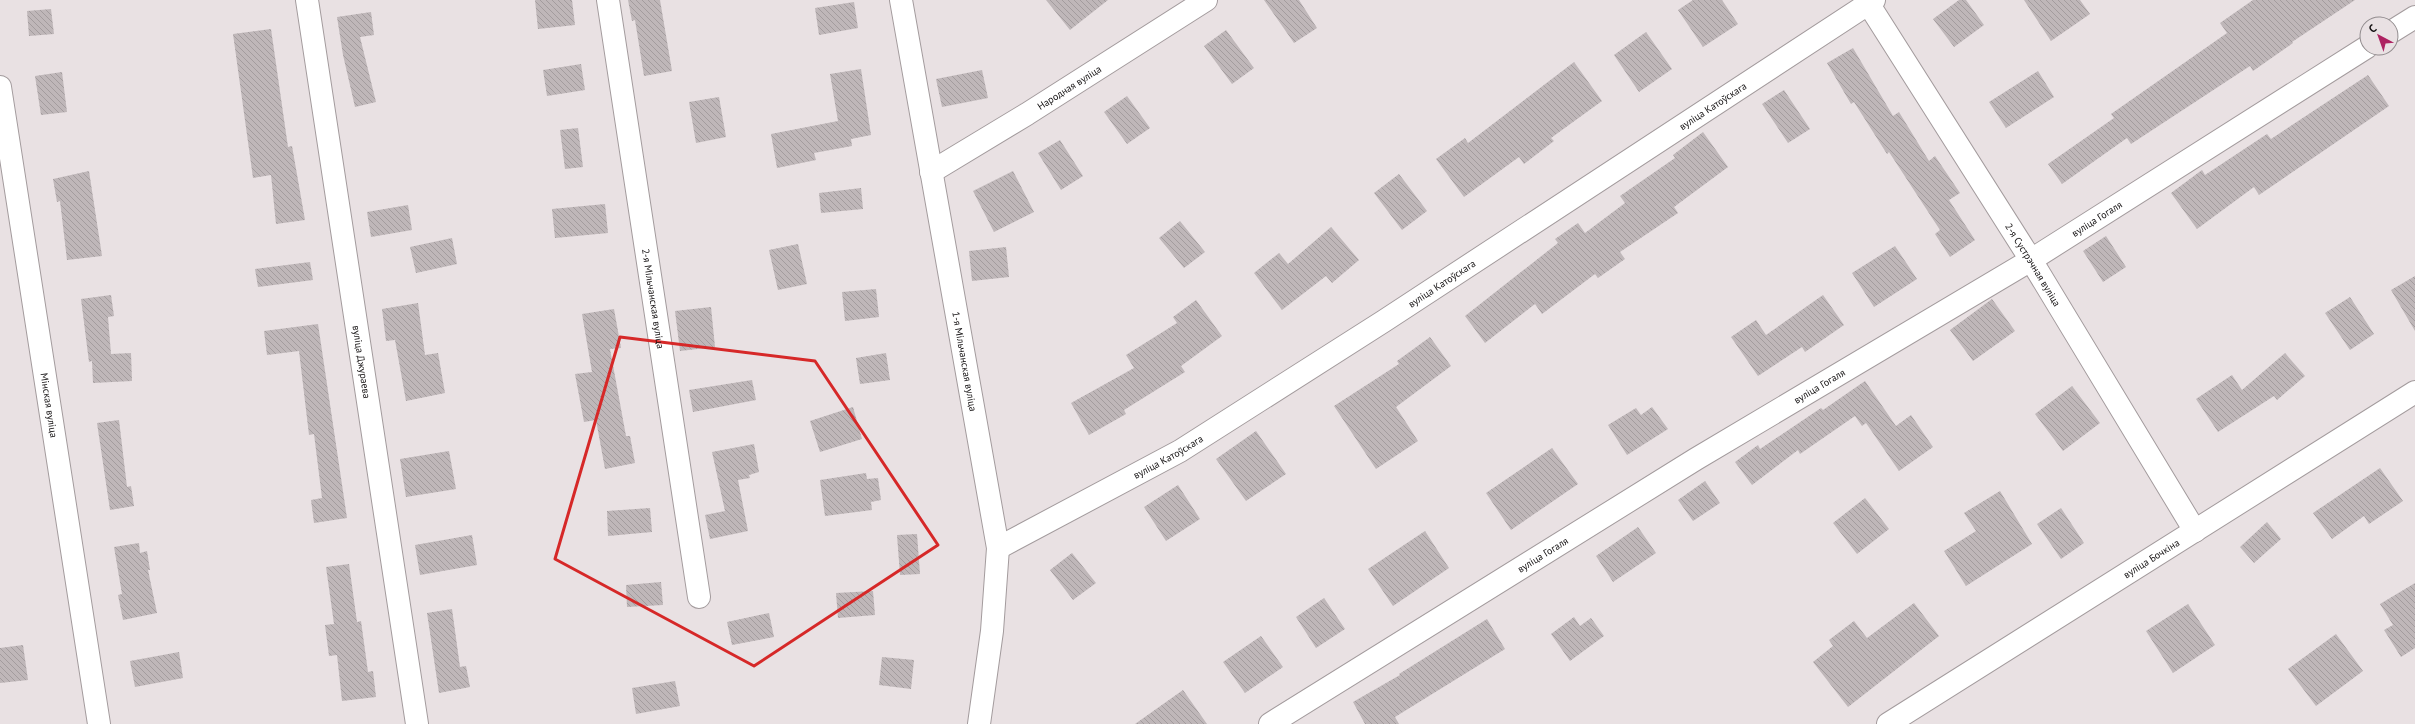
<svg xmlns="http://www.w3.org/2000/svg" width="2415" height="724" font-family="'PT Sans',sans-serif">
<style>
.building{fill:url(#building-back-hatch)}
.lines{fill:none;stroke-linecap:round;stroke-linejoin:round}
.minor-casing{stroke:#a39b9d;stroke-width:24}
.major-casing{stroke:#a39b9d;stroke-width:24}
.minor{stroke:#fff;stroke-width:22}
.major{stroke:#fff;stroke-width:22}
.marked{fill:none;stroke:#d62828;stroke-width:3;stroke-linejoin:round}
.labels{text-anchor:middle;stroke-width:3;stroke-linejoin:round;paint-order:stroke}
.street-label{font-size:10px;fill:#131011;stroke:#e9e1e3}
</style>
<defs>
<pattern id="building-back-hatch" width="6" height="6" patternUnits="userSpaceOnUse"><rect width="6" height="6" fill="#bfb7b9"/><path d="M-1 5l2 2M0 0l6 6M5-1l2 2" fill="none" stroke="#a39c9e"/></pattern>
</defs>
<rect width="100%" height="100%" fill="#e9e1e3"/>
<path class="building" d="M 535,0 L 572,0 L 575,25 L 538,29 Z
M 628,0 L 660,0 L 672,71 L 644,76 L 635,20 L 632,21 Z
M 1046,0 L 1108,0 L 1070,30 Z
M 1264,0 L 1299,0 L 1317,28 L 1294,43 Z
M 1693,0 L 1722,0 L 1738,24 L 1703,47 L 1678,10 Z
M 1959,0 L 1966,0 L 1984,25 L 1954,47 L 1933,19 Z
M 2024,0 L 2080,0 L 2090,14 L 2051,41 Z
M 2253,0 L 2355,0 L 2292,42 L 2293,43 L 2253,71 L 2250,66 L 2131,144 L 2127,138 L 2062,184 L 2048,164 L 2114,118 L 2111,114 L 2227,33 L 2220,23 Z
M 854,2 L 858,28 L 819,35 L 815,8 Z
M 51,9 L 54,34 L 29,36 L 27,11 Z
M 371,12 L 374,35 L 360,37 L 376,102 L 355,107 L 343,55 L 337,17 Z
M 271,29 L 288,147 L 292,146 L 305,220 L 276,224 L 271,175 L 253,178 L 233,34 Z
M 1226,30 L 1254,68 L 1232,84 L 1204,46 Z
M 1646,32 L 1672,69 L 1639,92 L 1614,55 Z
M 1853,48 L 1893,116 L 1899,112 L 1929,161 L 1935,156 L 1960,193 L 1949,200 L 1975,240 L 1950,257 L 1935,234 L 1940,230 L 1889,152 L 1887,154 L 1854,102 L 1851,104 L 1827,63 Z
M 1574,62 L 1602,101 L 1551,138 L 1554,141 L 1524,164 L 1519,157 L 1464,197 L 1436,159 L 1465,138 L 1468,143 Z
M 581,64 L 585,90 L 547,96 L 543,70 Z
M 861,69 L 871,135 L 851,139 L 852,146 L 814,153 L 816,160 L 777,168 L 771,134 L 838,121 L 830,74 Z
M 982,70 L 988,98 L 942,107 L 936,79 Z
M 2038,71 L 2054,97 L 2006,128 L 1989,102 Z
M 62,72 L 67,112 L 41,115 L 35,76 Z
M 2368,75 L 2389,106 L 2259,195 L 2254,187 L 2197,229 L 2171,193 L 2202,170 L 2205,175 L 2267,134 L 2271,139 Z
M 1784,90 L 1810,129 L 1788,143 L 1762,104 Z
M 1127,96 L 1150,128 L 1127,144 L 1104,112 Z
M 719,97 L 726,137 L 696,143 L 689,102 Z
M 578,128 L 583,167 L 565,169 L 560,130 Z
M 1703,132 L 1728,167 L 1674,207 L 1678,213 L 1620,252 L 1625,259 L 1598,278 L 1595,274 L 1542,314 L 1535,304 L 1485,343 L 1465,316 L 1558,243 L 1555,239 L 1578,223 L 1585,233 L 1625,203 L 1620,196 L 1675,158 L 1673,155 Z
M 1060,140 L 1083,176 L 1061,190 L 1038,153 Z
M 89,171 L 102,256 L 67,260 L 60,201 L 57,202 L 53,179 Z
M 1013,171 L 1034,212 L 994,232 L 973,191 Z
M 1399,174 L 1427,211 L 1402,230 L 1374,193 Z
M 861,188 L 863,209 L 821,213 L 819,193 Z
M 605,204 L 608,233 L 555,238 L 552,209 Z
M 408,205 L 412,230 L 371,237 L 367,212 Z
M 1180,221 L 1205,252 L 1184,268 L 1159,238 Z
M 1331,227 L 1359,260 L 1332,283 L 1326,276 L 1282,310 L 1254,273 L 1279,253 L 1288,264 Z
M 2106,236 L 2126,267 L 2103,282 L 2083,251 Z
M 452,238 L 457,264 L 416,273 L 410,247 Z
M 798,244 L 807,284 L 778,290 L 769,250 Z
M 1895,246 L 1917,279 L 1874,307 L 1852,273 Z
M 1006,247 L 1009,277 L 972,281 L 969,251 Z
M 310,262 L 313,280 L 258,287 L 255,269 Z
M 2415,276 L 2415,331 L 2391,290 Z
M 876,289 L 879,317 L 845,321 L 842,292 Z
M 111,295 L 114,316 L 108,317 L 111,354 L 131,353 L 132,381 L 93,383 L 92,361 L 89,362 L 81,299 Z
M 1823,295 L 1844,325 L 1805,352 L 1802,347 L 1758,376 L 1731,337 L 1756,320 L 1766,335 Z
M 2350,297 L 2374,334 L 2350,350 L 2325,313 Z
M 1992,299 L 2015,331 L 1973,361 L 1950,330 Z
M 1196,300 L 1222,336 L 1181,366 L 1185,372 L 1124,410 L 1126,414 L 1089,435 L 1071,403 L 1134,368 L 1126,355 L 1177,323 L 1173,317 Z
M 418,303 L 425,355 L 438,353 L 445,393 L 406,401 L 395,340 L 386,341 L 382,309 Z
M 711,307 L 715,347 L 680,351 L 675,311 Z
M 614,309 L 621,348 L 610,349 L 626,436 L 630,436 L 635,463 L 605,469 L 596,420 L 584,422 L 575,374 L 592,372 L 582,314 Z
M 318,324 L 347,518 L 314,523 L 311,500 L 322,498 L 314,434 L 309,435 L 299,351 L 267,355 L 264,331 Z
M 1430,337 L 1451,366 L 1396,407 L 1418,441 L 1376,469 L 1334,406 L 1399,364 L 1397,361 Z
M 886,353 L 890,380 L 860,384 L 856,358 Z
M 2285,353 L 2305,376 L 2277,400 L 2274,396 L 2218,432 L 2196,399 L 2232,375 L 2242,390 Z
M 752,380 L 756,400 L 693,412 L 689,390 Z
M 1865,381 L 1896,426 L 1911,415 L 1933,447 L 1899,471 L 1866,423 L 1862,426 L 1855,416 L 1800,454 L 1798,450 L 1752,485 L 1735,462 L 1758,445 L 1760,449 L 1821,408 L 1823,410 Z
M 2072,386 L 2100,423 L 2063,451 L 2035,414 Z
M 853,407 L 862,439 L 820,452 L 810,421 Z
M 1652,407 L 1668,429 L 1627,455 L 1608,425 L 1636,408 L 1641,415 Z
M 119,420 L 127,487 L 131,486 L 134,506 L 110,510 L 97,423 Z
M 1256,431 L 1286,474 L 1246,501 L 1216,459 Z
M 754,444 L 759,472 L 749,475 L 750,478 L 738,480 L 748,531 L 710,539 L 705,515 L 725,511 L 712,452 Z
M 1552,448 L 1578,484 L 1511,530 L 1486,493 Z
M 449,451 L 456,489 L 406,497 L 400,459 Z
M 2380,468 L 2403,501 L 2369,524 L 2364,516 L 2332,539 L 2313,513 Z
M 866,473 L 867,479 L 878,478 L 881,500 L 871,502 L 872,510 L 825,516 L 820,480 Z
M 1705,481 L 1720,503 L 1693,521 L 1678,500 Z
M 1178,485 L 1200,519 L 1166,541 L 1144,507 Z
M 2000,491 L 2032,544 L 1966,586 L 1944,551 L 1976,531 L 1964,513 Z
M 1865,498 L 1889,529 L 1857,554 L 1833,523 Z
M 650,508 L 652,532 L 608,536 L 607,511 Z
M 2061,508 L 2084,543 L 2061,559 L 2037,524 Z
M 2267,522 L 2281,539 L 2254,563 L 2240,547 Z
M 1638,527 L 1656,553 L 1613,582 L 1596,556 Z
M 1425,531 L 1449,568 L 1393,606 L 1368,569 Z
M 917,534 L 920,574 L 900,575 L 897,535 Z
M 472,535 L 477,565 L 420,575 L 415,545 Z
M 139,543 L 140,553 L 147,551 L 150,570 L 148,570 L 157,613 L 123,620 L 118,595 L 122,594 L 114,547 Z
M 1072,553 L 1096,583 L 1073,600 L 1050,570 Z
M 349,564 L 357,622 L 361,621 L 368,672 L 373,671 L 376,697 L 342,701 L 337,655 L 329,656 L 325,625 L 334,624 L 326,567 Z
M 661,582 L 663,605 L 627,607 L 626,585 Z
M 2415,583 L 2415,648 L 2401,657 L 2384,630 L 2393,625 L 2380,604 Z
M 873,591 L 875,615 L 838,618 L 836,593 Z
M 1324,598 L 1345,629 L 1316,648 L 1296,617 Z
M 1914,603 L 1939,636 L 1848,707 L 1813,662 L 1833,646 L 1829,640 L 1854,621 L 1867,638 Z
M 2188,604 L 2215,645 L 2173,673 L 2146,631 Z
M 452,609 L 460,667 L 466,666 L 470,687 L 439,693 L 427,613 Z
M 769,613 L 774,637 L 732,645 L 727,622 Z
M 1574,617 L 1580,626 L 1591,618 L 1604,636 L 1570,661 L 1551,634 Z
M 1487,619 L 1505,649 L 1395,717 L 1399,724 L 1365,724 L 1353,702 L 1400,675 L 1399,674 Z
M 2336,634 L 2363,671 L 2316,706 L 2288,669 Z
M 1261,636 L 1283,667 L 1245,693 L 1223,662 Z
M 23,645 L 28,680 L 0,683 L 0,648 Z
M 179,652 L 183,678 L 135,687 L 130,661 Z
M 882,657 L 914,660 L 911,689 L 879,685 Z
M 675,681 L 680,706 L 636,714 L 632,688 Z
M 1183,690 L 1207,724 L 1135,724 Z"/>
<g class="lines">
<g class="minor-casing">
<g id="minor">
<path id="s1" d="M 307,0 L 417,724"/>
<path id="s2" d="M 608,0 L 699,597"/>
<path id="s3" d="M 901,0 L 998,548 L 992,631 L 979,724"/>
<path id="s4" d="M 1866,0 L 2031,260 L 2195,531"/>
<path d="M 2391,32 L 2415,17"/>
<path id="s5" d="M 0,87 L 99,724"/>
<path id="s6" d="M 931,172 L 1027,114 L 1206,0"/>
<path id="s7" d="M 998,548 L 1180,451 L 1384,321 L 1874,0"/>
<path id="s8" d="M 1270,724 L 1696,459 L 2031,260 L 2367,47"/>
</g>
</g>
<g class="major-casing">
<g id="major">
<path id="s9" d="M 1888,724 L 2415,392"/>
</g>
</g>
<use href="#minor" class="minor"/>
<use href="#major" class="major"/>
</g>
<path class="marked" d="M 620,337 L 815,361 L 938,545 L 754,666 L 555,559 Z"/>
<g class="labels">
<g class="street-label">
<text dy="4" stroke="none"><textPath href="#s6" startOffset="162">Народная вуліца</textPath></text>
<text dy="4" stroke="none"><textPath href="#s7" startOffset="841">вуліца Катоўскага</textPath></text>
<text dy="4" stroke="none"><textPath href="#s8" startOffset="969">вуліца Гогаля</textPath></text>
<text dy="4" stroke="none"><textPath href="#s4" startOffset="313">2-я Сустрэчная вуліца</textPath></text>
<text dy="4" stroke="none"><textPath href="#s7" startOffset="517">вуліца Катоўскага</textPath></text>
<text dy="4" stroke="none"><textPath href="#s2" startOffset="302">2-я Мільчанская вуліца</textPath></text>
<text dy="4" stroke="none"><textPath href="#s3" startOffset="367">1-я Мільчанская вуліца</textPath></text>
<text dy="4" stroke="none"><textPath href="#s1" startOffset="366">вуліца Джураева</textPath></text>
<text dy="4" stroke="none"><textPath href="#s8" startOffset="645">вуліца Гогаля</textPath></text>
<text dy="4" stroke="none"><textPath href="#s5" startOffset="322">Мінская вуліца</textPath></text>
<text dy="4" stroke="none"><textPath href="#s7" startOffset="193">вуліца Катоўскага</textPath></text>
<text dy="4" stroke="none"><textPath href="#s8" startOffset="321">вуліца Гогаля</textPath></text>
<text dy="4" stroke="none"><textPath href="#s9" startOffset="311">вуліца Бочкіна</textPath></text>
</g>
</g>
<g transform="translate(2379 36) rotate(319)"><circle r="19" fill="#e9e1e3" stroke="#938d8f"/>
<path d="M0-3L7 15L0 10L-7 15Z" fill="#ad2261"/>
<text y="-6" font-size="11" font-weight="bold" text-anchor="middle" fill="#131011">С</text>
</g>
</svg>
